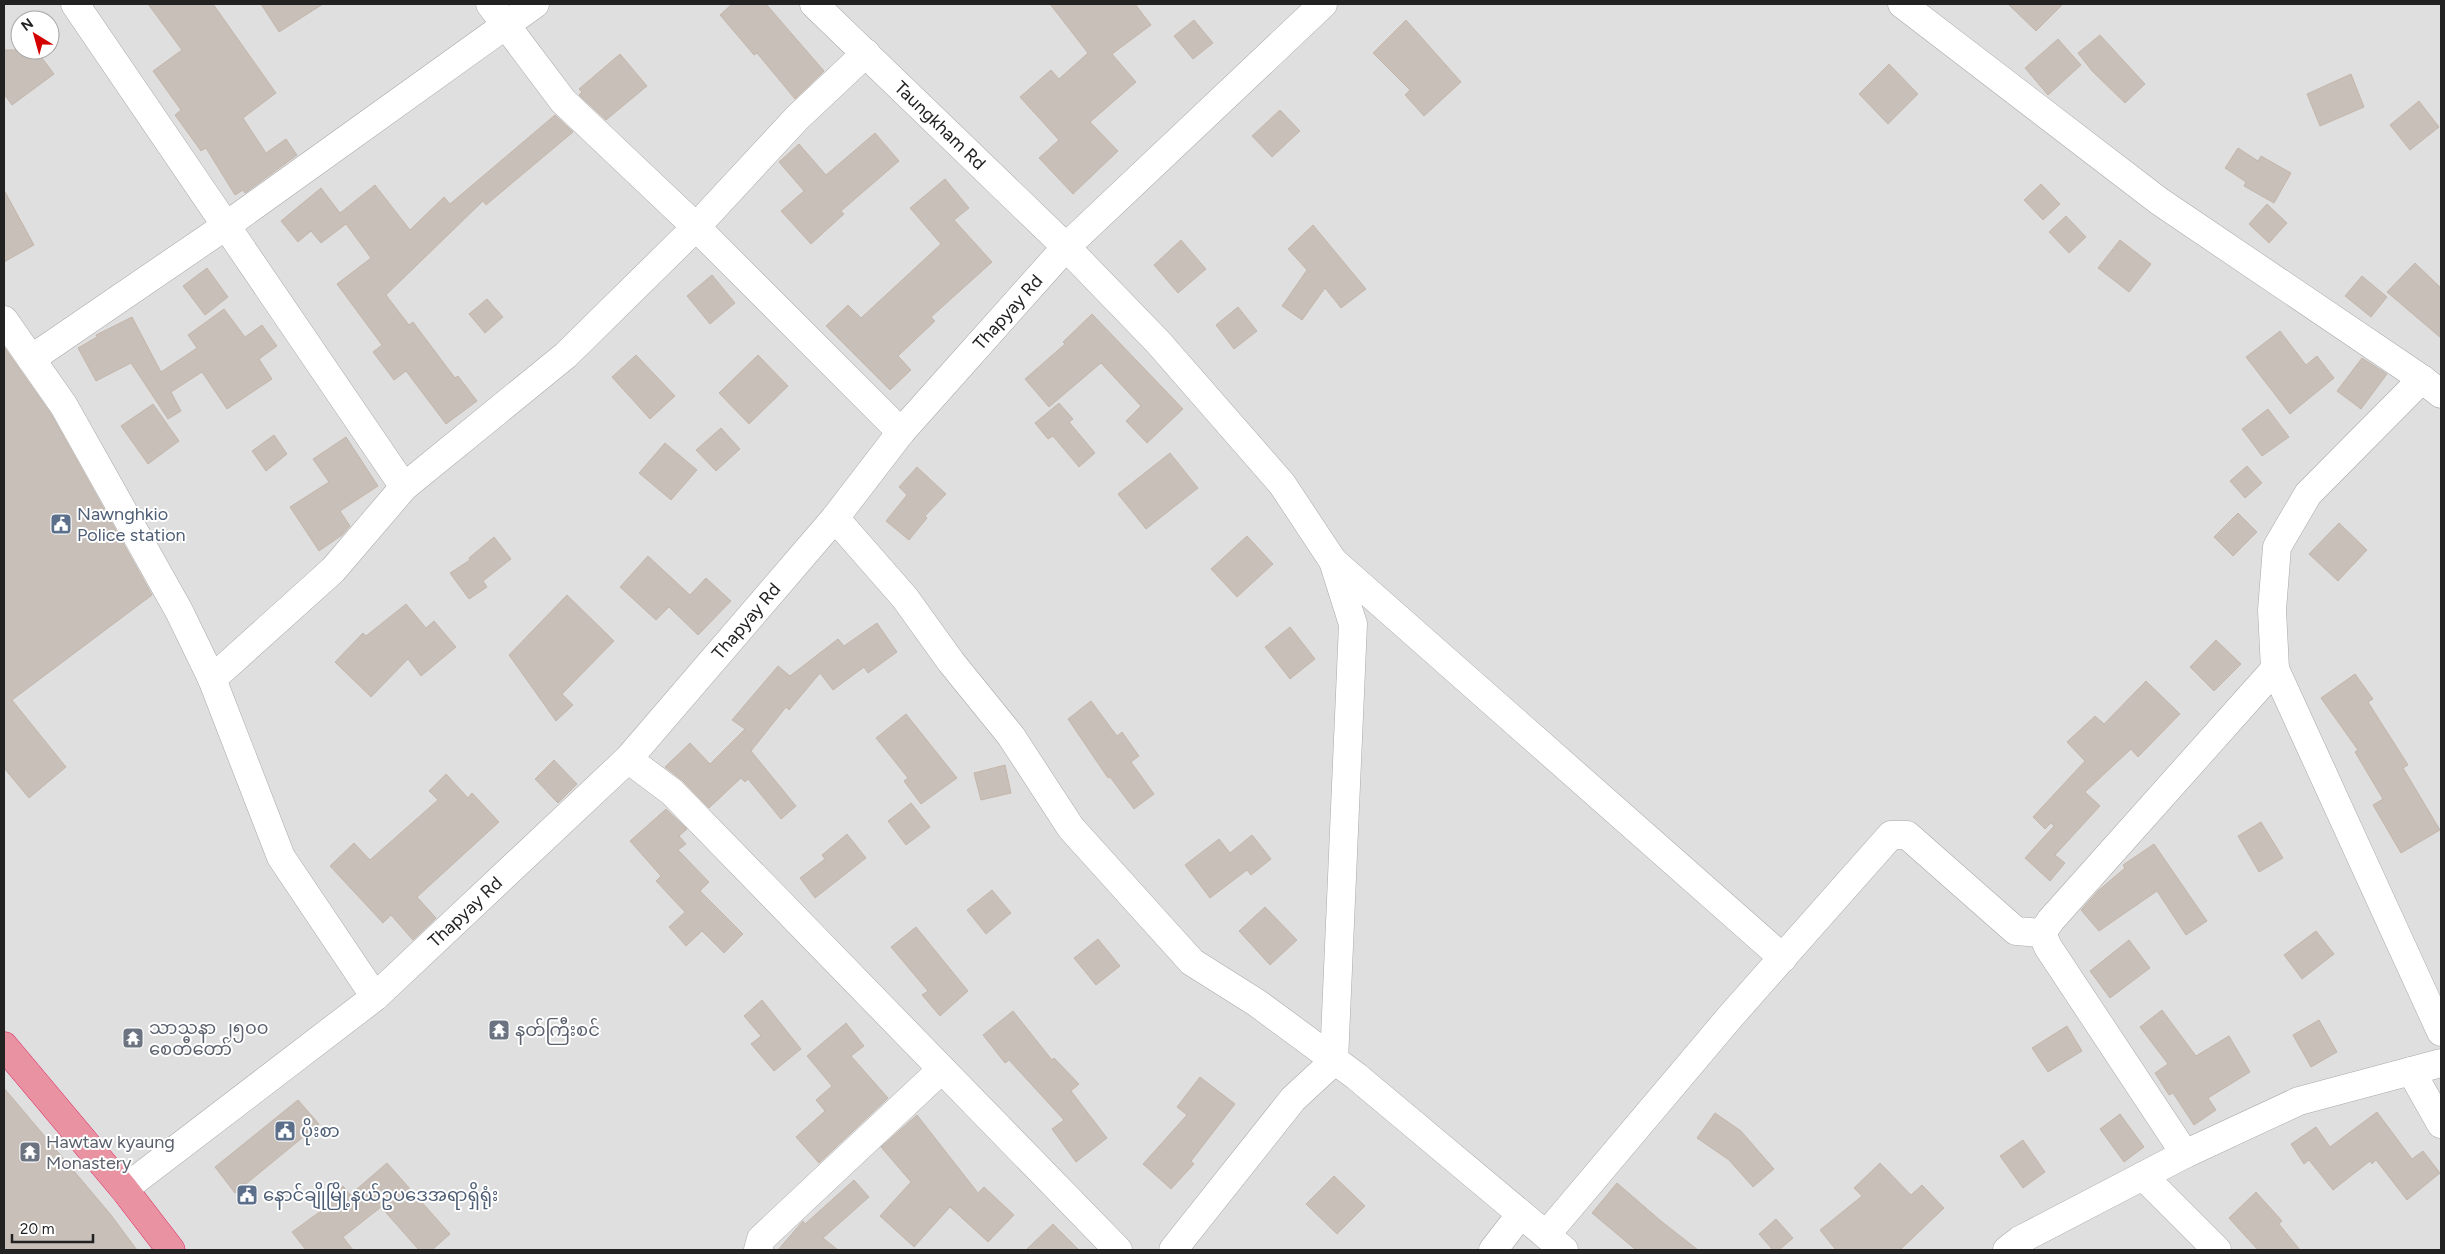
<svg xmlns="http://www.w3.org/2000/svg" width="2445" height="1254" font-family="Figtree,'Noto Sans Myanmar',sans-serif">
<style>
.residential{fill:#e0dfdf;fill-rule:evenodd}
.building{fill:#c7bfb8;stroke:#c4b6ab}
.lines{fill:none;stroke-linecap:round;stroke-linejoin:round}
.street-casing{stroke:#a9a9a9;stroke-width:29}
.highway-casing{stroke:#dc2a67;stroke-width:29}
.street{stroke:#fff;stroke-width:28}
.highway{stroke:#e892a2;stroke-width:28}
.labels{text-anchor:middle;stroke-width:4;stroke-linejoin:round;paint-order:stroke}
.street-label{font-size:18px;fill:#222;stroke:#fff}
.service-label{font-size:18px;fill:#4e5e75;stroke:#fff;text-anchor:start}
.worship-label{font-size:18px;fill:#5b616d;stroke:#fff;text-anchor:start}
</style>
<rect width="100%" height="100%" fill="#f2efe9"/>
<path class="residential" d="M 4,4 L 2441,4 L 2441,1250 L 4,1250 ZM 20,20 L 50,20 L 50,50 L 20,50 Z"/>
<path class="building" d="M 148,4 L 213,4 L 276,93 L 243,118 L 266,153 L 286,139 L 297,155 L 245,193 L 243,190 L 235,195 L 206,148 L 201,151 L 175,115 L 181,110 L 153,71 L 182,50 Z
M 261,4 L 323,4 L 279,32 Z
M 732,4 L 766,4 L 824,71 L 795,99 L 757,53 L 754,55 L 720,15 Z
M 1050,4 L 1135,4 L 1151,25 L 1112,54 L 1136,82 L 1090,122 L 1118,151 L 1073,194 L 1039,158 L 1059,140 L 1020,97 L 1051,70 L 1059,79 L 1088,53 Z
M 2008,4 L 2063,4 L 2036,31 Z
M 1194,20 L 1213,43 L 1193,59 L 1174,36 Z
M 1406,20 L 1461,82 L 1424,116 L 1405,95 L 1410,90 L 1373,53 Z
M 2100,35 L 2145,84 L 2125,103 L 2092,71 L 2078,53 Z
M 2058,39 L 2081,65 L 2048,95 L 2025,68 Z
M 4,50 L 36,50 L 54,74 L 12,105 L 4,94 Z
M 620,54 L 647,86 L 606,120 L 579,95 L 582,92 L 579,89 Z
M 1889,64 L 1918,94 L 1888,124 L 1859,94 Z
M 2351,74 L 2364,107 L 2320,126 L 2307,94 Z
M 2419,101 L 2439,127 L 2410,150 L 2390,125 Z
M 1280,110 L 1300,131 L 1272,157 L 1252,136 Z
M 555,115 L 573,132 L 486,205 L 483,201 L 386,295 L 409,325 L 413,322 L 455,378 L 458,376 L 477,401 L 446,424 L 406,371 L 394,380 L 373,352 L 382,345 L 337,284 L 371,258 L 346,224 L 321,243 L 311,231 L 298,242 L 281,221 L 321,188 L 340,213 L 375,185 L 410,230 L 444,197 L 450,204 Z
M 875,133 L 899,161 L 841,211 L 844,214 L 811,244 L 781,211 L 804,191 L 779,162 L 799,144 L 826,175 Z
M 2238,148 L 2258,161 L 2261,156 L 2291,173 L 2274,203 L 2244,186 L 2246,182 L 2225,168 Z
M 945,179 L 969,208 L 954,220 L 992,262 L 931,317 L 935,321 L 898,356 L 911,370 L 890,390 L 826,326 L 848,305 L 861,318 L 941,244 L 910,208 Z
M 2041,184 L 2060,204 L 2043,220 L 2024,200 Z
M 4,190 L 34,245 L 4,262 Z
M 2267,204 L 2287,223 L 2269,243 L 2249,224 Z
M 2066,216 L 2086,237 L 2069,253 L 2049,232 Z
M 1313,225 L 1366,289 L 1341,308 L 1325,288 L 1302,320 L 1282,306 L 1307,270 L 1288,249 Z
M 1181,240 L 1206,269 L 1178,293 L 1154,265 Z
M 2120,240 L 2151,264 L 2129,292 L 2098,268 Z
M 2415,263 L 2441,288 L 2441,338 L 2387,292 Z
M 207,268 L 228,297 L 205,315 L 183,286 Z
M 712,275 L 735,303 L 710,324 L 687,296 Z
M 2362,276 L 2387,297 L 2371,317 L 2345,296 Z
M 487,299 L 503,317 L 485,333 L 469,314 Z
M 1238,307 L 1257,331 L 1234,349 L 1216,325 Z
M 224,309 L 245,337 L 262,325 L 277,346 L 259,359 L 272,379 L 227,409 L 202,372 L 171,392 L 181,411 L 168,419 L 131,363 L 96,381 L 78,348 L 97,337 L 96,335 L 132,317 L 161,372 L 197,348 L 188,335 Z
M 1092,314 L 1183,409 L 1147,443 L 1126,421 L 1141,406 L 1101,363 L 1049,407 L 1025,379 L 1065,344 L 1063,342 Z
M 2280,331 L 2306,365 L 2317,356 L 2334,378 L 2290,414 L 2246,357 Z
M 4,347 L 51,414 L 152,595 L 12,700 L 66,767 L 29,798 L 4,768 Z
M 636,355 L 675,396 L 650,419 L 612,377 Z
M 758,355 L 788,386 L 749,424 L 719,393 Z
M 2362,358 L 2387,374 L 2361,409 L 2337,391 Z
M 1059,403 L 1073,419 L 1069,422 L 1095,453 L 1079,467 L 1053,436 L 1048,439 L 1035,423 Z
M 153,404 L 179,441 L 148,464 L 121,426 Z
M 2268,409 L 2289,437 L 2262,456 L 2242,429 Z
M 721,428 L 740,449 L 716,471 L 696,450 Z
M 274,435 L 287,454 L 266,471 L 252,451 Z
M 346,437 L 378,486 L 340,511 L 350,526 L 342,535 L 319,551 L 290,507 L 329,482 L 313,459 Z
M 665,443 L 697,470 L 671,500 L 639,473 Z
M 1170,453 L 1198,488 L 1146,529 L 1118,494 Z
M 2247,466 L 2262,483 L 2245,498 L 2230,481 Z
M 917,467 L 946,494 L 925,516 L 927,518 L 909,540 L 886,521 L 907,495 L 899,487 Z
M 2238,513 L 2257,532 L 2233,556 L 2214,537 Z
M 2339,523 L 2367,550 L 2338,581 L 2309,554 Z
M 1247,536 L 1273,564 L 1237,597 L 1211,569 Z
M 494,537 L 511,559 L 483,581 L 487,587 L 469,599 L 450,573 L 470,560 L 469,558 Z
M 648,556 L 690,595 L 706,578 L 731,601 L 698,635 L 669,607 L 656,620 L 620,587 Z
M 567,595 L 614,641 L 562,694 L 573,705 L 556,721 L 509,655 Z
M 406,604 L 426,628 L 434,621 L 456,647 L 421,676 L 408,659 L 371,697 L 335,662 L 363,633 L 366,636 Z
M 877,623 L 897,652 L 868,673 L 864,667 L 833,690 L 820,673 L 789,710 L 786,707 L 751,751 L 796,806 L 781,819 L 748,779 L 745,782 L 741,778 L 709,808 L 683,781 L 665,767 L 690,743 L 710,764 L 745,729 L 732,720 L 778,666 L 790,676 L 838,639 L 844,646 Z
M 1290,627 L 1315,659 L 1290,679 L 1265,647 Z
M 2216,640 L 2241,664 L 2214,691 L 2190,667 Z
M 2355,674 L 2373,699 L 2368,702 L 2408,765 L 2403,768 L 2440,830 L 2401,853 L 2373,805 L 2383,799 L 2355,752 L 2358,750 L 2321,698 Z
M 2146,681 L 2180,714 L 2138,757 L 2131,749 L 2085,792 L 2100,806 L 2055,855 L 2065,863 L 2050,881 L 2025,858 L 2054,826 L 2051,823 L 2045,829 L 2033,817 L 2085,761 L 2067,742 L 2095,716 L 2104,724 Z
M 1091,701 L 1117,736 L 1122,732 L 1139,756 L 1131,762 L 1154,794 L 1134,809 L 1110,777 L 1108,778 L 1068,719 Z
M 906,714 L 957,778 L 921,804 L 904,781 L 908,778 L 876,738 Z
M 554,760 L 577,784 L 558,803 L 535,779 Z
M 1005,765 L 1011,793 L 981,800 L 974,773 Z
M 446,774 L 468,798 L 472,793 L 499,822 L 417,897 L 436,918 L 413,940 L 391,915 L 383,923 L 330,866 L 354,843 L 370,860 L 438,800 L 429,791 Z
M 911,803 L 930,827 L 906,845 L 888,821 Z
M 666,809 L 687,829 L 679,836 L 686,844 L 678,850 L 709,882 L 700,891 L 743,934 L 724,953 L 702,931 L 686,946 L 669,927 L 685,912 L 656,881 L 661,876 L 630,841 Z
M 2261,822 L 2283,858 L 2259,872 L 2238,836 Z
M 847,834 L 866,858 L 815,898 L 800,878 L 825,859 L 822,855 Z
M 1252,835 L 1271,859 L 1251,875 L 1247,870 L 1210,898 L 1185,865 L 1219,839 L 1230,853 Z
M 2154,844 L 2207,921 L 2186,935 L 2157,891 L 2099,931 L 2081,910 L 2099,890 L 2125,868 L 2123,865 Z
M 992,890 L 1011,913 L 986,934 L 967,910 Z
M 1265,907 L 1297,940 L 1270,965 L 1239,931 Z
M 916,927 L 968,991 L 940,1016 L 922,995 L 928,991 L 891,947 Z
M 2316,931 L 2334,954 L 2302,979 L 2284,955 Z
M 1098,939 L 1120,966 L 1096,985 L 1074,958 Z
M 2129,940 L 2150,968 L 2110,998 L 2090,971 Z
M 762,1000 L 801,1049 L 774,1071 L 751,1044 L 761,1036 L 744,1016 Z
M 2162,1010 L 2196,1056 L 2229,1036 L 2250,1072 L 2208,1098 L 2216,1110 L 2194,1125 L 2173,1093 L 2169,1095 L 2155,1073 L 2168,1064 L 2140,1027 Z
M 1013,1011 L 1052,1060 L 1054,1058 L 1079,1084 L 1071,1091 L 1107,1138 L 1076,1162 L 1052,1129 L 1064,1120 L 1009,1060 L 1005,1063 L 983,1035 Z
M 2319,1020 L 2337,1052 L 2311,1067 L 2293,1035 Z
M 846,1023 L 864,1046 L 851,1056 L 888,1098 L 819,1163 L 796,1137 L 825,1111 L 816,1100 L 832,1086 L 807,1056 Z
M 2067,1026 L 2082,1051 L 2048,1072 L 2032,1048 Z
M 1200,1077 L 1235,1104 L 1191,1161 L 1194,1164 L 1171,1189 L 1143,1164 L 1187,1115 L 1177,1107 Z
M 4,1088 L 111,1215 L 137,1250 L 4,1250 Z
M 298,1100 L 319,1124 L 235,1193 L 215,1167 Z
M 2377,1112 L 2412,1159 L 2423,1151 L 2440,1173 L 2407,1200 L 2376,1160 L 2372,1164 L 2370,1161 L 2333,1190 L 2309,1160 L 2304,1164 L 2291,1144 L 2316,1127 L 2330,1147 Z
M 1715,1113 L 1741,1131 L 1774,1169 L 1753,1187 L 1729,1160 L 1697,1138 Z
M 2120,1114 L 2144,1147 L 2124,1162 L 2100,1129 Z
M 917,1115 L 978,1193 L 984,1187 L 1014,1215 L 988,1242 L 950,1207 L 914,1247 L 880,1216 L 911,1182 L 881,1147 Z
M 2023,1140 L 2045,1172 L 2023,1188 L 2000,1156 Z
M 387,1163 L 450,1234 L 432,1250 L 419,1250 L 381,1207 L 343,1237 L 353,1250 L 306,1250 L 292,1232 L 325,1208 L 321,1202 L 343,1186 L 350,1195 Z
M 1880,1163 L 1911,1195 L 1922,1185 L 1944,1208 L 1900,1250 L 1836,1250 L 1820,1230 L 1862,1196 L 1854,1188 Z
M 1334,1176 L 1365,1206 L 1337,1234 L 1306,1204 Z
M 854,1180 L 869,1197 L 823,1238 L 838,1250 L 778,1250 L 803,1221 L 805,1224 Z
M 1617,1183 L 1661,1221 L 1698,1250 L 1636,1250 L 1592,1213 Z
M 2256,1192 L 2282,1221 L 2279,1224 L 2300,1250 L 2258,1250 L 2229,1218 Z
M 1776,1219 L 1793,1238 L 1779,1250 L 1773,1250 L 1759,1234 Z
M 1053,1224 L 1079,1250 L 1026,1250 Z"/>
<g class="lines">
<g class="street-casing">
<g id="street">
<path d="M 75,4 L 404,487"/>
<path d="M 490,4 L 563,101 L 696,227 L 901,432"/>
<path id="s1" d="M 814,4 L 1066,247 L 1158,342 L 1282,484 L 1333,561 L 1353,624 L 1334,1061 L 1293,1099 L 1173,1250"/>
<path d="M 1902,4 L 2159,201 L 2422,379 L 2441,394"/>
<path d="M 4,320 L 64,406 L 179,611 L 212,679 L 281,857 L 375,997"/>
<path d="M 31,359 L 227,225 L 535,4"/>
<path d="M 2422,379 L 2308,494 L 2277,547 L 2272,610 L 2275,669 L 2441,1032"/>
<path d="M 835,518 L 905,598 L 951,662 L 1011,736 L 1071,828 L 1192,962 L 1257,1003 L 1356,1076 L 1564,1250"/>
<path d="M 1333,561 L 1783,958"/>
<path d="M 212,679 L 333,570 L 404,487 L 566,355 L 696,227 L 797,118 L 866,53"/>
<path d="M 628,759 L 672,792 L 1118,1250"/>
<path d="M 2042,933 L 2051,920 L 2275,669"/>
<path d="M 2042,933 L 2048,947 L 2185,1154"/>
<path d="M 2411,1071 L 2441,1124"/>
<path d="M 2143,1176 L 2217,1250"/>
<path id="s2" d="M 124,1189 L 375,997 L 628,759 L 835,518 L 901,432 L 1066,247 L 1323,4"/>
<path d="M 1546,1235 L 1730,1017 L 1891,835 L 1907,835 L 2016,931 L 2042,933"/>
<path d="M 758,1250 L 761,1239 L 941,1070"/>
<path d="M 1493,1250 L 1521,1214"/>
<path d="M 2007,1250 L 2020,1240 L 2185,1154 L 2299,1101 L 2441,1063"/>
</g>
</g>
<g class="highway-casing">
<path id="highway" d="M 4,1046 L 124,1189 L 171,1250"/>
</g>
<use href="#street" class="street"/>
<use href="#highway" class="highway"/>
</g>
<defs>
<g id="civic-square" transform="scale(1.125)"><rect x="-9" y="-9" width="18" height="18" rx="4" fill="#5c6f8a" stroke="#fff"/><path d="M-.6-6.5H3V-4.5H.6V-3L4-1V1h2V6H-6V1h2V-1L-.6-3ZM-1.2 2.5V6h2.4V2.5Z" fill="#fff"/></g>
<g id="temple-square" transform="scale(1.125)"><rect x="-9" y="-9" width="18" height="18" rx="4" fill="#6b7280" stroke="#fff"/><path d="M0-6L5-2H3V0L6.5 2.5H4V6H1.5V3h-3V6H-4V2.5H-6.5L-3 0V-2H-5Z" fill="#fff"/></g>
</defs>
<g fill-rule="evenodd">
<use href="#civic-square" x="61" y="524"/>
<use href="#temple-square" x="499" y="1030"/>
<use href="#temple-square" x="133" y="1038"/>
<use href="#civic-square" x="285" y="1131"/>
<use href="#temple-square" x="30" y="1152"/>
<use href="#civic-square" x="247" y="1195"/>
</g>
<g class="labels">
<g class="street-label">
<text dy="6" stroke="none"><textPath href="#s1" startOffset="175">Taungkham Rd</textPath></text>
<text dy="6" stroke="none"><textPath href="#s2" startOffset="1250">Thapyay Rd</textPath></text>
<text dy="6" stroke="none"><textPath href="#s2" startOffset="845">Thapyay Rd</textPath></text>
<text dy="6" stroke="none"><textPath href="#s2" startOffset="440">Thapyay Rd</textPath></text>
</g>
<g class="service-label">
<text x="77" y="520">Nawnghkio<tspan x="77" dy="21">Police station</tspan></text>
<text x="301" y="1137">ပိုးစာ</text>
<text x="263" y="1201">နောင်ချိုမြို့နယ်ဥပဒေအရာရှိရုံး</text>
</g>
<g class="worship-label">
<text x="149" y="1034">သာသနာ ၂၅၀၀<tspan x="149" dy="21">စေတီတော်</tspan></text>
<text x="515" y="1036">နတ်ကြီးစင်</text>
<text x="46" y="1148">Hawtaw kyaung<tspan x="46" dy="21">Monastery</tspan></text>
</g>
</g>
<rect width="2445" height="1254" fill="none" stroke="#222222" stroke-width="10"/>
<g transform="translate(35 35) rotate(323)"><circle r="24" fill="#ffffff" stroke="#a7a7a7"/>
<path d="M0-4L9 19L0 12L-9 19Z" fill="#d40000"/>
<text y="-8" font-size="14" font-weight="bold" text-anchor="middle" fill="#222222">N</text>
</g>
<path d="M12 1234v8h81v-8" fill="none" stroke="#222222" stroke-width="2.5"/>
<text x="20" y="1234" font-size="15" fill="#222222" stroke="#ffffff" stroke-width="4" paint-order="stroke">20 m</text>
</svg>
